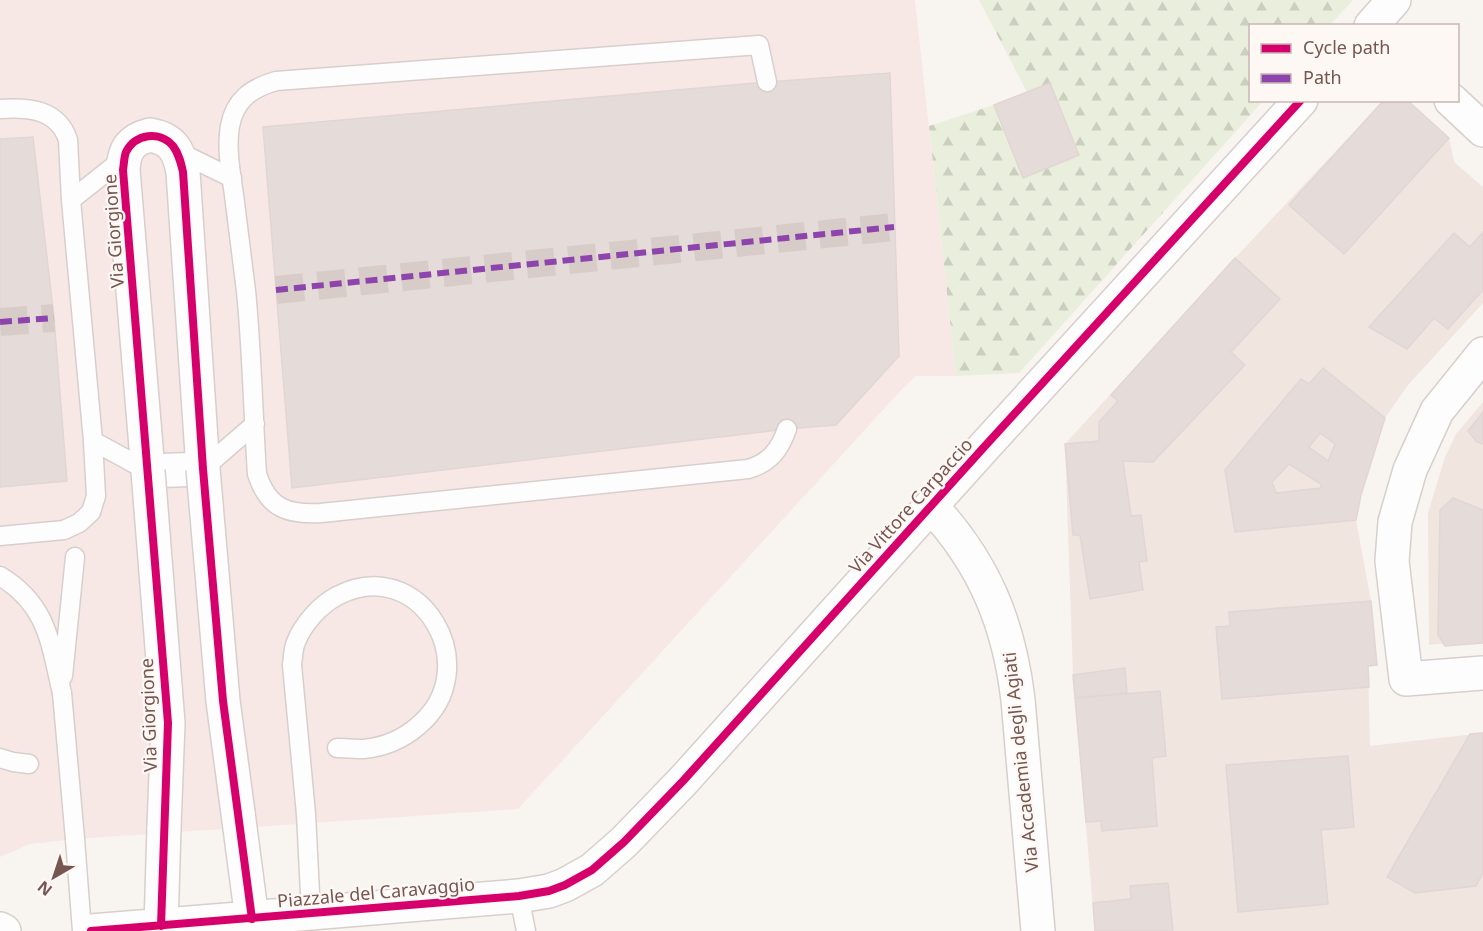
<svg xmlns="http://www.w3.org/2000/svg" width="1483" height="931" font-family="'Noto Sans',sans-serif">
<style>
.residential{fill:#f0e5df}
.commercial{fill:#f7e8e5}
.forest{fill:url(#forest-firs)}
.building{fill:#e5dbd8;stroke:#e1d6d3;stroke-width:1.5;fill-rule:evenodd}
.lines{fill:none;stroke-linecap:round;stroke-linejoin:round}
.pedestrian-tunnel{stroke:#d8ccc8;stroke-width:28;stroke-dasharray:28 14;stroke-linecap:butt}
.service-casing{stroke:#d7cfcc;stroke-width:21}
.minor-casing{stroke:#d7cfcc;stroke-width:36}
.tertiary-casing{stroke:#d7cfcc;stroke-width:36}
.service{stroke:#fefdfd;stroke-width:18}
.minor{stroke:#fefdfd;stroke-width:33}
.tertiary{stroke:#fefdfd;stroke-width:33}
.service-bridge-casing{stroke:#d7cfcc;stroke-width:21;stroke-linecap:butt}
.minor-bridge-casing{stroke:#d7cfcc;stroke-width:36;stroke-linecap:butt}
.service-bridge{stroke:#fefdfd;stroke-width:18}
.minor-bridge{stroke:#fefdfd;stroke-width:33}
.quiet{stroke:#8e44ad;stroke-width:6;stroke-dasharray:12 6;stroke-linecap:butt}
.cycleway-casing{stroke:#fef8f4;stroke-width:11}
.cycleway{stroke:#d6006c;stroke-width:8}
.labels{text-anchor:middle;stroke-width:4.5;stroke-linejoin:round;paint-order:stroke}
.street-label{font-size:18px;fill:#765651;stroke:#fef8f4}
</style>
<defs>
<pattern id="forest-firs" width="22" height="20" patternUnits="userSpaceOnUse" patternTransform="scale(1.5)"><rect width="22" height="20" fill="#eaeedc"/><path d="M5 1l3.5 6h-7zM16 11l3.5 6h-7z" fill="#cccebf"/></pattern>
</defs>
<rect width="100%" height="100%" fill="#f8f4f0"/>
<path class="residential" d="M 1383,101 L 1407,101 L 1449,138 L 1454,162 L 1483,187 L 1483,303 L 1408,385 L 1385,418 L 1361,495 L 1356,520 L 1371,601 L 1377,665 L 1368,666 L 1370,746 L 1483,733 L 1483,931 L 1095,931 L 1073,675 L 1065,444 L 1235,258 Z
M 1483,402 L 1483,640 L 1429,645 L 1428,513 L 1445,457 L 1456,434 Z"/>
<path class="commercial" d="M 0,0 L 915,0 L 956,376 L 916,376 L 904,387 L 518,809 L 75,839 L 30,844 L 0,857 Z"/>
<path class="forest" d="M 979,0 L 1353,0 L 1330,25 L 1250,26 L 1250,100 L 1263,101 L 1019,373 L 956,376 L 929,126 L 994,105 L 1027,92 Z"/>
<path class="building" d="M 890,73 L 899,356 L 836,425 L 787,429 L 292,488 L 263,127 L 767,82 Z
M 1050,83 L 1079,155 L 1023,178 L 994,105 Z
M 1384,100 L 1407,100 L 1449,138 L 1344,254 L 1289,205 Z
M 33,137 L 54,318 L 67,481 L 0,487 L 0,139 Z
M 1483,232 L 1483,290 L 1448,329 L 1434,318 L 1407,349 L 1369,327 L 1454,233 L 1470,247 Z
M 1235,258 L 1280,299 L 1231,352 L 1245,365 L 1153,462 L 1123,461 L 1131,516 L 1141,515 L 1147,561 L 1139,562 L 1143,590 L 1090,599 L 1080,535 L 1073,535 L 1065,444 L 1099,441 L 1099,422 L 1118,401 L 1111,395 Z
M 1323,368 L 1385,418 L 1361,495 L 1356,520 L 1235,532 L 1225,470 L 1301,379 L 1309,384 ZM 1320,433 L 1335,444 L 1328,461 L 1309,447 ZM 1289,464 L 1321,484 L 1321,488 L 1276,493 L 1272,482 Z
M 1483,412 L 1483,444 L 1477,442 L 1468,431 Z
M 1453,498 L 1483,510 L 1483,643 L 1445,646 L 1438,635 L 1440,510 Z
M 1371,601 L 1377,665 L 1368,666 L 1369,687 L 1222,699 L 1216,627 L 1230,626 L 1229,612 Z
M 1125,668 L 1127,693 L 1075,698 L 1073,675 Z
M 1160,691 L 1166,756 L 1152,758 L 1157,826 L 1102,831 L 1101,821 L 1086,822 L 1075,698 Z
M 1483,733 L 1483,873 L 1476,886 L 1415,893 L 1387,877 L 1470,734 Z
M 1348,756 L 1354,827 L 1321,830 L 1328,904 L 1238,912 L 1226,765 Z
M 1168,883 L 1173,931 L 1095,931 L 1093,903 L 1131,899 L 1130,886 Z"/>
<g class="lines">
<path class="pedestrian-tunnel" d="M 276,290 L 894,227
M 0,322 L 54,318"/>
<g class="service-casing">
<path id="service" d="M 767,82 L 759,45 L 276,81 C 252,88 235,99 230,126 C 226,149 231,173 234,195 C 238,227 242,259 246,291 C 252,351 253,413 257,474 C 268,508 287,515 321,513 L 748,469 C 770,463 780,449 787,429
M 0,109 C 28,107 58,109 68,140 L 71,200 L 93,441 L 96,496 L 91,512 L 79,523 L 64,530 L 0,536
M 177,151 L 232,178
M 71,200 L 124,158
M 93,441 L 148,471
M 203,469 L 255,424
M 0,576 C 48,605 50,643 62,693
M 292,665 C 293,658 293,649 296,642 C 303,624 320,605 337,596 C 420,552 488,668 418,726 C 403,739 383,747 364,749 C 355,749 345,748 337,748
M 63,676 L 75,557
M 0,758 L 13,762 L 29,764
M 306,814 L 311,913
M 75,839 L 82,931
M 519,896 L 526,931"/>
</g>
<g class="minor-casing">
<path id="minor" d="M 1371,26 L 1394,0
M 1451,100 L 1483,130
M 150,135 C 173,139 179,151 183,172 L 203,469 L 148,471 L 123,170 C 124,150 130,140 150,135 Z
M 1483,354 L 1437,411 L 1410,470 L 1395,522 L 1392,561 L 1406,679 L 1483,673
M 931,506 C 984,563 1009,623 1018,700 L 1038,931
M 238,813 L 252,919
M 161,926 L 164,827
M 91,931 L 519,896 L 549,891 L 565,885 L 592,870 L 624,842 L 683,781 L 985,446 L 1301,100"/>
</g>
<g class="tertiary-casing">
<path id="tertiary" d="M 0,929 L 4,931"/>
</g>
<use href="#service" class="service"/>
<use href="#minor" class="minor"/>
<use href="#tertiary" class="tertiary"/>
<g class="service-bridge-casing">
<path id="service-bridge" d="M 292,665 L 306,814
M 62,693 L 75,839"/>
</g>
<g class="minor-bridge-casing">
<path id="minor-bridge" d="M 203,469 L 223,701 L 238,813
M 148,471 L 168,723 L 164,827"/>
</g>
<use href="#service-bridge" class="service-bridge"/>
<use href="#minor-bridge" class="minor-bridge"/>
<path class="quiet" d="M 276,290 L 894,227
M 0,322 L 54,318"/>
<g class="cycleway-casing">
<path id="cycleway" d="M 161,926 L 168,723 L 123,170 C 124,164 124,157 126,152 C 135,134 160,130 173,146 C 179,154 181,163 183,172 L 203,469 L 223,701 L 252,919
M 91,931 L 519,896 L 549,891 L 565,885 L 592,870 L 624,842 L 683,781 L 985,446 L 1301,100"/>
</g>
<use href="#cycleway" class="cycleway"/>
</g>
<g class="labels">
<g class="street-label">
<text transform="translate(114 231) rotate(-94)" y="6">Via Giorgione</text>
<text transform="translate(911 506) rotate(-48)" y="6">Via Vittore Carpaccio</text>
<text transform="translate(149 715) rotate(-92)" y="6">Via Giorgione</text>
<text transform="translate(1021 762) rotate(-96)" y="6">Via Accademia degli Agiati</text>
<text transform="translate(376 893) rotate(-5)" y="6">Piazzale del Caravaggio</text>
</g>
</g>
<rect x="1249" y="24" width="210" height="78" fill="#fef8f4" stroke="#c8b7b3" stroke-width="1.5"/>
<rect x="1261" y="44" width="30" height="9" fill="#d6006c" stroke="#c8b7b3" stroke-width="1.5"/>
<text x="1303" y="54" font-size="18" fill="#765651">Cycle path</text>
<rect x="1261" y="74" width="30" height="9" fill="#8e44ad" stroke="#c8b7b3" stroke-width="1.5"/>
<text x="1303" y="84" font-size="18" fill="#765651">Path</text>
<g transform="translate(54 877) rotate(219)" stroke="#fef8f4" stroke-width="4.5" paint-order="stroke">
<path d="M0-4.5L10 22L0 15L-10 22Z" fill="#765651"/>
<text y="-9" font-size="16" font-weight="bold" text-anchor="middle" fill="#765651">N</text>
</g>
</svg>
